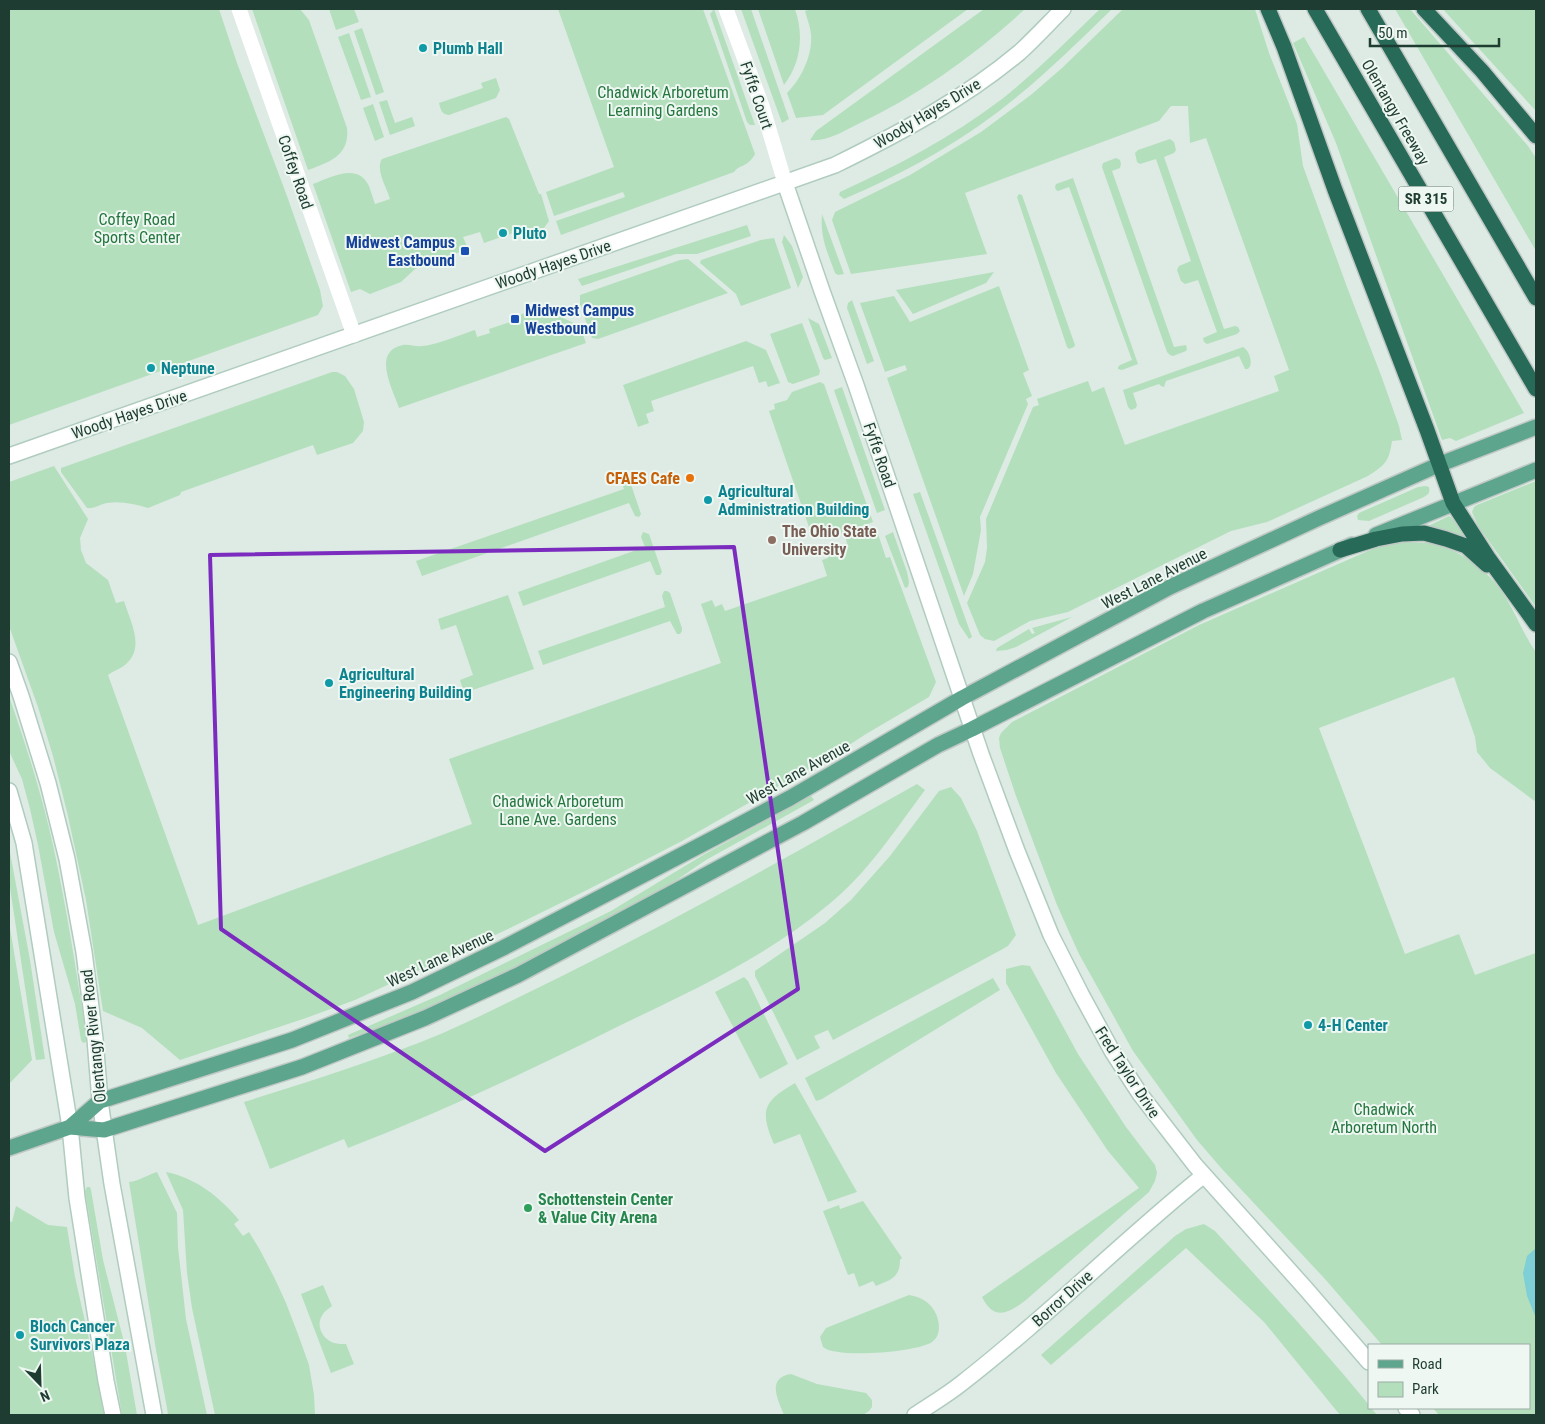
<svg xmlns="http://www.w3.org/2000/svg" width="1545" height="1424" font-family="'Roboto Condensed',sans-serif">
<style>
.green{fill:#b4dfbc}
.water{fill:#7fcfd6}
.lines{fill:none;stroke-linecap:round;stroke-linejoin:round}
.secondary-casing{stroke:#b0ccbf;stroke-width:18}
.primary-casing{stroke:#c0c8c5;stroke-width:18}
.highway-casing{stroke:#c0c8c5;stroke-width:18}
.street{stroke:#fff;stroke-width:15}
.secondary{stroke:#fff;stroke-width:15}
.primary{stroke:#5da58d;stroke-width:15}
.highway{stroke:#276a58;stroke-width:15}
.marked{fill:none;stroke:#7b2cbf;stroke-width:4;stroke-linejoin:round}
.culture-dot{fill:#0f9aa8;stroke:#eef7f2;stroke-width:2}
.transit-dot{fill:#1a4fb4;stroke:#eef7f2;stroke-width:2}
.food-dot{fill:#e8710a;stroke:#eef7f2;stroke-width:2}
.education-dot{fill:#8d6e63;stroke:#eef7f2;stroke-width:2}
.leisure-dot{fill:#2e9e5b;stroke:#eef7f2;stroke-width:2}
.labels{text-anchor:middle;stroke-width:4;stroke-linejoin:round;paint-order:stroke}
.shield{fill:#eef7f2;stroke:#5c746b;stroke-width:1}
.shield-label{font-size:15px;font-weight:bold;fill:#1e3c31}
.culture-label{font-size:16px;font-weight:bold;fill:#0d838f;stroke:#eef7f2;text-anchor:start}
.park-label{font-size:16px;fill:#24763e;stroke:#eef7f2}
.street-label{font-size:16px;fill:#1e3c31;stroke:#eef7f2}
.transit-label{font-size:16px;font-weight:bold;fill:#164399;stroke:#eef7f2;text-anchor:end}
.food-label{font-size:16px;font-weight:bold;fill:#c56008;stroke:#eef7f2;text-anchor:end}
.education-label{font-size:16px;font-weight:bold;fill:#785e54;stroke:#eef7f2;text-anchor:start}
.leisure-label{font-size:16px;font-weight:bold;fill:#27864d;stroke:#eef7f2;text-anchor:start}
</style>
<rect width="100%" height="100%" fill="#ddebe4"/>
<path class="green" d="M 9,9 L 219,9 L 237,63 L 287,196 L 320,290 L 323,306 L 318,315 L 9,425 Z
M 252,9 L 300,9 L 309,20 L 347,128 C 350,155 330,162 308,170 Z
M 329,9 L 354,9 L 359,22 L 336,30 Z
M 558,9 L 703,9 L 755,154 C 747,168 740,164 734,172 L 561,235 L 556,221 L 625,197 L 623,192 L 554,216 L 546,192 L 614,167 Z
M 714,9 L 755,125 L 750,125 L 747,122 L 710,14 Z
M 741,9 L 751,9 L 789,119 L 782,123 Z
M 758,9 L 795,9 C 804,35 801,63 784,85 Z
M 811,9 L 968,9 L 823,115 L 796,118 L 787,93 C 801,79 813,55 811,34 C 810,26 807,18 805,11 Z
M 984,9 L 1025,9 C 974,56 919,95 856,125 C 842,132 826,142 810,140 L 816,131 Z
M 1100,9 L 1112,9 C 1078,42 1045,75 1008,104 C 958,144 902,174 844,199 L 839,195 L 840,192 C 897,166 952,137 1002,99 C 1037,71 1068,40 1100,9 Z
M 1123,9 L 1255,9 L 1269,53 L 1297,124 L 1303,166 L 1347,287 L 1382,378 L 1399,426 L 1402,440 L 1392,441 C 1389,462 1385,465 1368,476 L 1267,522 L 1231,531 L 1068,612 L 1030,621 L 994,641 L 985,639 L 980,635 L 967,603 L 985,562 L 987,548 L 986,519 L 1033,407 L 1039,405 L 1037,399 L 1088,381 L 1092,392 L 1104,387 L 1125,445 L 1279,391 L 1274,376 L 1289,370 L 1206,138 L 1190,143 L 1188,106 L 1171,106 L 1159,121 L 965,193 L 987,254 L 851,274 L 832,220 L 835,212 L 910,175 L 981,132 L 1032,94 L 1062,68 Z
M 1395,9 L 1410,9 L 1528,146 L 1536,158 L 1536,251 Z
M 1443,9 L 1536,9 L 1536,111 L 1450,17 Z
M 362,28 L 384,92 L 376,95 L 354,31 Z
M 349,33 L 371,97 L 361,100 L 338,37 Z
M 1304,37 L 1524,413 L 1456,441 L 1450,438 L 1442,440 L 1336,143 L 1293,43 Z
M 496,78 L 500,90 L 496,98 L 449,115 C 441,114 441,110 439,103 L 483,88 L 481,83 Z
M 387,100 L 395,123 L 412,117 L 415,126 L 390,135 L 379,102 Z
M 373,104 L 384,137 L 375,141 L 363,108 Z
M 506,117 L 509,119 L 539,194 L 541,194 L 549,221 L 544,228 L 525,229 L 484,243 L 480,232 L 463,237 L 468,249 L 415,269 L 401,282 L 370,294 L 360,289 L 351,292 L 313,184 C 331,177 358,162 369,186 C 371,192 373,198 375,204 L 390,199 C 387,188 375,170 382,159 Z
M 1170,139 L 1174,142 L 1176,150 L 1174,153 L 1164,157 L 1224,329 L 1235,326 L 1238,327 L 1240,331 L 1237,334 L 1207,344 L 1204,342 L 1203,338 L 1217,332 L 1198,280 L 1185,284 L 1181,281 L 1177,270 L 1179,266 L 1191,261 L 1156,159 L 1140,164 L 1137,162 L 1135,153 L 1138,150 Z
M 1116,158 L 1120,160 L 1121,164 L 1120,168 L 1112,171 L 1174,347 L 1186,345 L 1187,349 L 1186,351 L 1173,356 L 1170,355 L 1167,352 L 1102,167 L 1103,163 Z
M 1073,178 L 1138,364 L 1122,370 L 1118,369 L 1118,367 L 1120,365 L 1132,360 L 1069,187 L 1058,191 L 1056,190 L 1055,187 L 1056,184 Z
M 1019,194 L 1022,195 L 1075,345 L 1074,347 L 1069,349 L 1067,347 L 1017,197 Z
M 822,214 L 844,274 L 838,275 L 835,273 C 827,251 820,237 822,214 Z
M 747,225 L 751,236 L 697,254 L 676,254 L 582,286 L 578,279 Z
M 784,235 L 792,246 L 803,277 L 798,288 L 782,242 Z
M 774,238 L 791,288 L 741,306 L 736,294 L 700,263 L 701,260 L 761,240 Z
M 688,259 L 728,293 L 598,339 L 592,338 L 580,305 L 580,295 L 680,260 Z
M 994,272 L 986,283 L 913,314 L 896,290 Z
M 999,286 L 1029,370 L 1023,373 L 1032,396 L 1026,399 L 1028,404 L 980,517 L 981,530 L 973,574 L 964,596 L 887,378 L 907,370 L 905,365 L 885,372 L 860,303 L 894,296 L 910,322 Z
M 852,300 L 874,361 L 867,364 L 847,308 L 848,303 Z
M 542,308 L 580,326 L 586,343 L 399,408 C 393,390 371,351 403,345 C 409,344 416,347 422,346 C 434,346 462,334 475,330 L 477,337 L 490,333 L 489,329 L 510,322 L 509,318 Z
M 808,318 L 819,324 L 832,358 L 825,360 L 823,358 Z
M 802,323 L 820,371 L 819,375 L 793,384 L 788,382 L 770,334 Z
M 746,341 L 766,350 L 780,383 L 768,387 L 766,381 L 759,383 L 753,366 L 651,401 L 654,411 L 646,414 L 649,423 L 638,427 L 623,385 Z
M 1243,347 C 1249,350 1254,364 1248,369 L 1245,369 L 1239,356 L 1166,381 L 1164,387 L 1161,386 L 1159,384 L 1133,393 L 1137,405 L 1136,408 L 1131,410 L 1128,407 L 1123,390 Z
M 332,372 L 337,372 L 345,376 L 354,389 L 364,422 L 363,431 L 353,443 L 317,455 L 313,445 L 181,492 L 180,495 L 148,508 C 135,504 121,501 107,503 C 100,504 95,509 87,508 L 61,472 L 61,468 Z
M 820,382 L 824,384 L 873,522 L 838,535 L 835,528 L 820,534 L 818,530 L 811,533 L 769,411 L 775,409 L 774,404 L 787,400 L 792,392 Z
M 842,387 L 885,510 L 877,513 L 835,393 L 834,390 Z
M 54,466 L 88,519 L 80,538 L 81,550 L 86,563 L 108,580 L 116,603 L 124,601 C 130,621 146,648 125,665 C 120,669 113,671 108,675 L 198,925 L 472,824 L 449,759 L 721,663 L 701,604 L 712,600 L 715,607 L 722,604 L 725,611 L 827,576 L 822,560 L 828,558 L 826,552 L 847,544 L 846,539 L 876,528 L 886,558 L 890,557 L 936,682 L 929,697 L 866,734 L 840,751 L 682,841 L 587,890 L 508,929 L 355,1000 L 306,1018 L 180,1060 L 142,1028 L 103,1011 L 86,900 L 68,816 L 53,756 L 38,707 L 9,626 L 9,482 Z
M 622,474 L 626,474 L 628,476 L 640,511 L 641,514 L 639,517 L 635,516 L 629,503 L 422,576 L 416,561 L 624,489 L 620,479 Z
M 1536,481 L 1536,607 L 1478,526 L 1472,512 L 1474,507 L 1477,505 Z
M 1426,486 L 1429,487 C 1430,493 1429,494 1424,497 L 1369,521 L 1358,520 L 1357,516 L 1359,513 L 1418,487 Z
M 920,492 L 972,637 L 969,639 L 959,624 L 913,494 Z
M 1449,516 L 1451,517 L 1468,540 L 1426,527 Z
M 643,532 L 649,534 L 661,569 L 662,572 L 660,575 L 656,575 L 650,561 L 523,606 L 518,592 L 645,547 L 641,537 Z
M 893,532 L 907,572 L 909,582 L 908,587 L 905,588 L 885,536 Z
M 1396,542 C 1406,542 1416,542 1426,543 C 1458,547 1490,571 1506,598 C 1517,616 1524,636 1536,652 L 1536,802 L 1490,768 L 1477,752 L 1475,737 L 1454,677 L 1319,728 L 1405,954 L 1459,934 L 1475,975 L 1536,953 L 1536,1415 L 1439,1415 L 1433,1408 L 1529,1408 L 1529,1345 L 1382,1345 L 1325,1279 L 1222,1169 L 1197,1140 L 1133,1051 L 1079,954 L 1057,905 L 1016,796 L 1000,748 L 999,738 L 1001,733 L 1012,722 L 1199,625 L 1377,547 Z
M 664,591 L 667,591 L 670,593 L 682,628 L 682,631 L 680,634 L 677,634 L 670,621 L 543,665 L 538,651 L 665,607 L 662,596 Z
M 508,595 L 534,669 L 464,693 L 460,680 L 473,675 L 456,625 L 441,630 L 438,619 Z
M 1072,617 L 1016,647 L 1007,650 L 996,651 L 997,648 L 1029,629 L 1032,634 L 1035,633 L 1032,628 Z
M 9,696 C 26,745 42,795 53,845 C 67,910 77,975 87,1040 L 86,1042 L 83,1043 L 81,1040 L 75,1004 L 54,932 L 38,845 L 30,809 L 22,779 L 9,751 Z
M 917,784 L 925,790 C 895,830 867,874 828,905 C 767,956 694,990 623,1024 C 533,1069 442,1112 348,1148 L 344,1139 L 270,1169 L 244,1102 C 311,1081 378,1060 443,1033 C 484,1015 523,995 562,976 C 683,916 800,850 917,784 Z
M 951,787 L 961,798 L 977,831 L 1016,935 L 1008,946 L 1001,950 L 833,1040 L 828,1030 L 814,1036 L 820,1048 L 797,1060 L 755,976 L 755,971 L 825,923 L 851,900 L 890,856 L 939,791 Z
M 811,796 L 814,800 L 706,860 L 662,890 L 541,955 L 458,995 L 414,1015 L 349,1038 L 348,1035 L 440,995 L 611,911 L 703,855 Z
M 9,847 L 30,960 L 45,1059 L 36,1060 L 9,881 Z
M 9,922 L 32,1060 L 9,1084 Z
M 1022,965 L 1030,966 L 1078,1054 L 1126,1127 L 1155,1165 L 1157,1173 L 1155,1181 L 1149,1192 L 1026,1300 C 1008,1314 994,1321 982,1297 L 1139,1188 L 1108,1151 L 1056,1073 L 1006,983 L 1006,969 Z
M 744,977 L 748,981 L 788,1064 L 760,1079 L 715,992 Z
M 993,978 L 1000,990 L 822,1099 L 816,1101 L 805,1078 Z
M 795,1083 L 857,1192 L 828,1202 L 800,1134 L 774,1144 C 759,1110 764,1101 795,1083 Z
M 157,1172 L 177,1213 L 178,1247 L 186,1319 L 207,1415 L 168,1415 L 167,1408 L 156,1350 L 129,1182 C 139,1181 147,1175 157,1172 Z
M 166,1172 C 196,1178 220,1197 239,1220 L 234,1224 L 243,1236 L 249,1232 L 260,1250 L 275,1279 L 286,1303 L 299,1337 L 309,1365 L 314,1395 L 315,1415 L 215,1415 L 192,1308 L 187,1273 L 183,1210 Z
M 87,1187 L 90,1187 L 91,1190 L 103,1260 L 125,1346 L 137,1415 L 122,1415 L 85,1191 Z
M 863,1201 L 902,1258 L 900,1260 C 900,1278 890,1280 876,1286 L 873,1281 L 859,1287 L 854,1273 L 848,1275 L 823,1211 L 839,1205 L 840,1209 Z
M 16,1206 L 48,1225 L 67,1227 L 75,1277 L 106,1415 L 9,1415 L 9,1221 L 12,1222 Z
M 1204,1224 L 1215,1231 C 1267,1288 1320,1345 1369,1405 L 1369,1408 L 1371,1408 L 1377,1415 L 1340,1415 L 1264,1322 L 1186,1248 L 1051,1365 L 1041,1355 L 1175,1236 L 1186,1229 Z
M 323,1285 L 332,1306 C 329,1308 325,1311 323,1314 C 315,1325 322,1339 334,1343 C 338,1344 342,1344 346,1344 L 354,1364 L 331,1373 L 301,1294 Z
M 909,1295 C 922,1297 931,1303 936,1314 C 940,1323 941,1336 932,1342 C 918,1352 836,1359 823,1347 L 820,1337 L 826,1328 Z
M 791,1374 L 817,1384 L 866,1393 L 872,1400 L 872,1407 L 869,1411 L 863,1415 L 784,1415 C 778,1400 766,1378 791,1374 Z"/>
<path class="water" d="M 1536,1248 L 1536,1318 L 1527,1296 L 1523,1273 L 1527,1256 Z"/>
<g class="lines">
<g class="secondary-casing">
<path id="secondary" d="M 785,183 L 822,291 L 856,385 L 981,754 L 1017,851 L 1051,935 L 1081,994 L 1112,1051 L 1140,1094 L 1195,1165 L 1306,1289 L 1369,1362
M 9,456 L 835,165 C 900,133 964,99 1020,52 C 1035,38 1049,23 1063,9
M 9,662 L 21,696 L 48,783 L 67,859 L 84,952 L 95,1039 L 100,1101 L 112,1184 L 154,1415
M 9,791 L 24,843 L 70,1127 L 77,1198 L 106,1381 L 113,1415
M 1406,1408 L 1412,1415
M 915,1415 C 930,1405 947,1395 962,1383 C 1046,1318 1121,1242 1204,1175"/>
</g>
<g class="primary-casing">
<path id="primary" d="M 1376,535 L 1536,470
M 70,1127 L 104,1130 L 302,1067 L 425,1018 L 518,975 L 803,823 L 938,745 L 972,729 L 1203,611 L 1352,545
M 9,1148 L 70,1127 L 100,1101 L 292,1040 L 412,992 L 503,948 L 720,835 L 790,798 L 962,698 L 1170,587 L 1319,518 L 1438,465 L 1536,427"/>
</g>
<g class="highway-casing">
<path id="highway" d="M 1268,9 L 1284,47 L 1335,190 L 1427,430 L 1453,503 L 1489,559 L 1536,624
M 1315,9 L 1536,389
M 1368,9 L 1536,298
M 1424,9 L 1482,71 L 1536,136
M 1340,550 L 1376,539 L 1402,534 L 1424,533 L 1446,539 L 1466,546 L 1487,565"/>
</g>
<path class="street" d="M 239,9 L 354,335
M 726,9 L 762,106 L 785,183"/>
<use href="#secondary" class="secondary"/>
<use href="#primary" class="primary"/>
<use href="#highway" class="highway"/>
</g>
<path class="marked" d="M 734,547 L 798,989 L 545,1151 L 221,929 L 210,555 Z"/>
<g class="culture-dot">
<circle cx="423" cy="48" r="5"/>
<circle cx="503" cy="233" r="5"/>
<circle cx="151" cy="368" r="5"/>
<circle cx="708" cy="500" r="5"/>
<circle cx="329" cy="683" r="5"/>
<circle cx="1308" cy="1025" r="5"/>
<circle cx="20" cy="1335" r="5"/>
</g>
<g class="transit-dot">
<rect x="460" y="246" width="10" height="10" rx="2.5"/>
<rect x="510" y="314" width="10" height="10" rx="2.5"/>
</g>
<circle class="food-dot" cx="690" cy="478" r="5"/>
<circle class="education-dot" cx="772" cy="540" r="5"/>
<circle class="leisure-dot" cx="528" cy="1208" r="5"/>
<g class="labels">
<rect class="shield" x="1398.5" y="186.5" width="55" height="25" rx="4"/>
<g class="shield-label">
<text x="1426" y="204">SR 315</text>
</g>
<g class="culture-label">
<text x="433" y="54">Plumb Hall</text>
<text x="513" y="239">Pluto</text>
<text x="161" y="374">Neptune</text>
<text x="718" y="497">Agricultural<tspan x="718" dy="18">Administration Building</tspan></text>
<text x="339" y="680">Agricultural<tspan x="339" dy="18">Engineering Building</tspan></text>
<text x="1318" y="1031">4-H Center</text>
<text x="30" y="1332">Bloch Cancer<tspan x="30" dy="18">Survivors Plaza</tspan></text>
</g>
<g class="park-label">
<text x="663" y="98">Chadwick Arboretum<tspan x="663" dy="18">Learning Gardens</tspan></text>
<text x="137" y="225">Coffey Road<tspan x="137" dy="18">Sports Center</tspan></text>
<text x="558" y="807">Chadwick Arboretum<tspan x="558" dy="18">Lane Ave. Gardens</tspan></text>
<text x="1384" y="1115">Chadwick<tspan x="1384" dy="18">Arboretum North</tspan></text>
</g>
<g class="street-label">
<text transform="translate(757 95) rotate(71)" y="6">Fyffe Court</text>
<text transform="translate(1396 112) rotate(60)" y="6">Olentangy Freeway</text>
<text transform="translate(927 113) rotate(-31)" y="6">Woody Hayes Drive</text>
<text transform="translate(296 172) rotate(71)" y="6">Coffey Road</text>
<text transform="translate(553 264) rotate(-19)" y="6">Woody Hayes Drive</text>
<text transform="translate(129 414) rotate(-19)" y="6">Woody Hayes Drive</text>
<text transform="translate(880 455) rotate(71)" y="6">Fyffe Road</text>
<text transform="translate(1154 578) rotate(-27)" y="6">West Lane Avenue</text>
<text transform="translate(798 772) rotate(-29)" y="6">West Lane Avenue</text>
<text transform="translate(440 958) rotate(-25)" y="6">West Lane Avenue</text>
<text transform="translate(93 1036) rotate(-96)" y="6">Olentangy River Road</text>
<text transform="translate(1128 1072) rotate(57)" y="6">Fred Taylor Drive</text>
<text transform="translate(1062 1298) rotate(-42)" y="6">Borror Drive</text>
</g>
<g class="transit-label">
<text x="455" y="248">Midwest Campus<tspan x="455" dy="18">Eastbound</tspan></text>
<text x="525" y="316" text-anchor="start">Midwest Campus<tspan x="525" dy="18">Westbound</tspan></text>
</g>
<g class="food-label">
<text x="680" y="484">CFAES Cafe</text>
</g>
<g class="education-label">
<text x="782" y="537">The Ohio State<tspan x="782" dy="18">University</tspan></text>
</g>
<g class="leisure-label">
<text x="538" y="1205">Schottenstein Center<tspan x="538" dy="18">&amp; Value City Arena</tspan></text>
</g>
</g>
<rect width="1545" height="1424" fill="none" stroke="#1e3c31" stroke-width="20"/>
<rect x="1368" y="1344" width="162" height="65" fill="#eef7f2" stroke="#9baca5"/>
<rect x="1378" y="1360" width="25" height="8" fill="#5da58d" stroke="#9baca5"/>
<text x="1412" y="1369" font-size="15" fill="#1e3c31">Road</text>
<rect x="1378" y="1382" width="25" height="15" fill="#b4dfbc" stroke="#9baca5"/>
<text x="1412" y="1394" font-size="15" fill="#1e3c31">Park</text>
<g transform="translate(40 1384) rotate(157)" stroke="#eef7f2" stroke-width="4" paint-order="stroke">
<path d="M0-4L9 19L0 12L-9 19Z" fill="#1e3c31"/>
<text y="-8" font-size="14" font-weight="bold" text-anchor="middle" fill="#1e3c31">N</text>
</g>
<path d="M1370 38v8h129v-8" fill="none" stroke="#1e3c31" stroke-width="2.5"/>
<text x="1378" y="38" font-size="15" fill="#1e3c31" stroke="#eef7f2" stroke-width="4" paint-order="stroke">50 m</text>
</svg>
